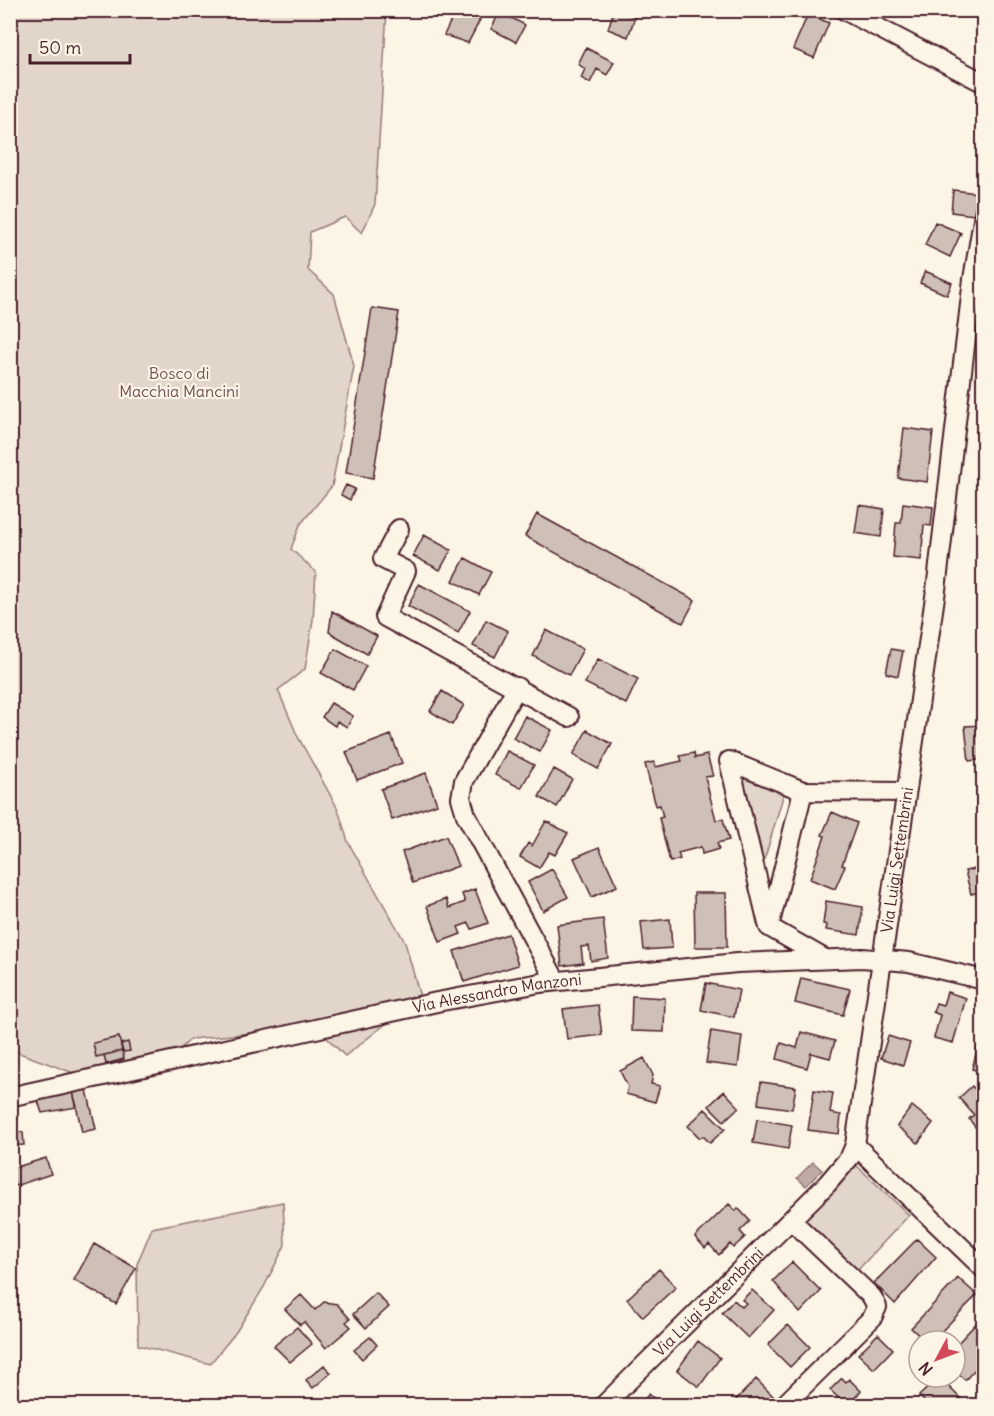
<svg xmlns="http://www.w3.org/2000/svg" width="994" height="1416" font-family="Delius,sans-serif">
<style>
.green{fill:#e2d5ca;stroke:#967a7a;stroke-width:1.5}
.water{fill:#c0aca5;stroke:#917474;stroke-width:1.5}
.building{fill:#cfc0b7;stroke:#4a1f2b;stroke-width:1.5}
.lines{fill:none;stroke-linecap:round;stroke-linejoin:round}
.minor-casing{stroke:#4a1f2b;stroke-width:22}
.minor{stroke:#fcf5e5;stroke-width:18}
.labels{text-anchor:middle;stroke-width:4.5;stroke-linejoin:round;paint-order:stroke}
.park-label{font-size:16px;fill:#704c53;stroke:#fcf5e5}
.street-label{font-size:16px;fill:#4a1f2b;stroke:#fcf5e5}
</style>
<rect width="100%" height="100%" fill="#fcf5e5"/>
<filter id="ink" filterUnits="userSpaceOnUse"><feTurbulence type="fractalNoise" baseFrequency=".0167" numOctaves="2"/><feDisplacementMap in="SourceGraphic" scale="12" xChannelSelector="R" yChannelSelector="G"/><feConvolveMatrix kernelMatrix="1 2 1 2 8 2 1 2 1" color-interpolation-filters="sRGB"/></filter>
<g filter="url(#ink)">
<path class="green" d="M 10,11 L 387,11 L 375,204 L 362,233 L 345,217 L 310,232 L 308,270 L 334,294 L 354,366 L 332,486 L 300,525 L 291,549 L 316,572 L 313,620 L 305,669 L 278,690 L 297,735 L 338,809 L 348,842 L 405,942 L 420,997 L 345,1056 L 316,1027 L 191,1039 L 163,1065 L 106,1085 L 11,1050 Z
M 743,778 L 784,793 L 764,861 Z
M 855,1164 L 909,1215 L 855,1273 L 800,1222 Z
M 283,1202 L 285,1245 L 264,1287 L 236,1332 L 210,1364 L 138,1345 L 137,1264 L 152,1228 Z"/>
<path class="water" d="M 813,1162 L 822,1170 L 806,1186 L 797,1178 Z"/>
<path class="building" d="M 456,10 L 470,10 L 468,14 L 480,20 L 468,43 L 444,35 Z
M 614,10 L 635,17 L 628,37 L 608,29 Z
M 500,12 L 525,25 L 516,42 L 491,29 Z
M 808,14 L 829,23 L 814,58 L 793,49 Z
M 586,48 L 614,62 L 607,75 L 597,69 L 590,83 L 581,78 L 585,69 L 578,64 Z
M 953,190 L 977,193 L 974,215 L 951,212 Z
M 935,222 L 961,233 L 950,257 L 925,245 Z
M 925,271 L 952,283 L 947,295 L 920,283 Z
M 372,308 L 399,312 L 373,478 L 346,473 Z
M 904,428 L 933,432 L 927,482 L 898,478 Z
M 346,485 L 355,489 L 350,500 L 341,495 Z
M 903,503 L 933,507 L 931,526 L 924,525 L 921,560 L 893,557 L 896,523 L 901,523 Z
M 859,505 L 884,509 L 881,537 L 855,533 Z
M 537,514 L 695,600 L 683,623 L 525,536 Z
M 424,535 L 451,550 L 440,570 L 413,556 Z
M 465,558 L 491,572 L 479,595 L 453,581 Z
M 419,584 L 470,611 L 458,633 L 408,606 Z
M 332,611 L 377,636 L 367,654 L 329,632 Z
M 486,620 L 508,631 L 495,657 L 473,646 Z
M 546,630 L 583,649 L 569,675 L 533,656 Z
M 335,649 L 366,666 L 353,690 L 321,673 Z
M 891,649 L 903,651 L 898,676 L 886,673 Z
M 598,659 L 638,679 L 626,704 L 585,683 Z
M 442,691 L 464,705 L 452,725 L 430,711 Z
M 331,703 L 353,716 L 347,727 L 337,721 L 335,726 L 322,717 Z
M 525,716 L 552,730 L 540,752 L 513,738 Z
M 984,725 L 984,759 L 969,761 L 965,726 Z
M 587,730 L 612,744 L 598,769 L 573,755 Z
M 391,735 L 402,763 L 357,780 L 346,752 Z
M 507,751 L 534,765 L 521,788 L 495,775 Z
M 694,753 L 695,758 L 707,755 L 713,776 L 705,777 L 716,820 L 723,819 L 729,840 L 717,843 L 719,849 L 702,854 L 701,847 L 678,853 L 680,859 L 670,862 L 659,818 L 663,817 L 660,805 L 656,806 L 645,764 L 654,762 L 655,767 L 682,761 L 680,756 Z
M 554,769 L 572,779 L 557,807 L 539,797 Z
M 426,773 L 437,804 L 392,820 L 381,789 Z
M 832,812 L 857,823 L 842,865 L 845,866 L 835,889 L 810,879 L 825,836 L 822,835 Z
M 546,821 L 568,833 L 555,855 L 549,852 L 539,868 L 520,857 L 528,843 L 532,846 Z
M 446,836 L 458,866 L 413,883 L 402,852 Z
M 599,847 L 617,886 L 592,897 L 574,858 Z
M 984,867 L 984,895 L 983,891 L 971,894 L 965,871 Z
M 552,869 L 568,897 L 543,911 L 528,882 Z
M 475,889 L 488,923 L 472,929 L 469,923 L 458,927 L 461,934 L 440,942 L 427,906 L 446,899 L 449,908 L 465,902 L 462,894 Z
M 694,893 L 726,893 L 727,947 L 695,947 Z
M 826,901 L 863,907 L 859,935 L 826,930 L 827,925 L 823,924 Z
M 603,919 L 608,958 L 591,961 L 589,946 L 581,947 L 583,963 L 562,966 L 557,925 Z
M 670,919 L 672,948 L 644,950 L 641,922 Z
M 508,934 L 518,965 L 464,982 L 454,951 Z
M 801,978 L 850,989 L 843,1015 L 795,1003 Z
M 706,983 L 739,990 L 734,1017 L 701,1010 Z
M 947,992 L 966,998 L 953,1043 L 934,1038 L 940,1015 L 933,1012 L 936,1003 L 943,1005 Z
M 632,996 L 665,998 L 664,1032 L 631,1031 Z
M 598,1005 L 602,1035 L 567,1039 L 563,1009 Z
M 711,1031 L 742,1036 L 738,1067 L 706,1063 Z
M 801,1032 L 835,1041 L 830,1058 L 811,1053 L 807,1068 L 777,1059 L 781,1043 L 797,1048 Z
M 888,1036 L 910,1043 L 903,1065 L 881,1058 Z
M 119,1037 L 122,1051 L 96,1057 L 93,1043 Z
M 128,1042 L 130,1051 L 123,1052 L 121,1044 Z
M 978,1046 L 984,1047 L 984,1073 L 972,1069 Z
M 122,1051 L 124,1059 L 106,1064 L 104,1055 Z
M 644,1058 L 653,1075 L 651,1084 L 660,1086 L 655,1102 L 626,1094 L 628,1087 L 620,1071 Z
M 761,1082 L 796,1087 L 792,1109 L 758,1104 Z
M 972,1086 L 984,1099 L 984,1107 L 977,1113 L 984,1120 L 975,1127 L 969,1119 L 974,1115 L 959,1098 Z
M 87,1090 L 96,1129 L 82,1132 L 73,1092 Z
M 814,1090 L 833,1093 L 830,1113 L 841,1115 L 839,1134 L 808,1130 Z
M 724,1091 L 739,1107 L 724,1121 L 709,1106 Z
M 73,1092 L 77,1107 L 42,1113 L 37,1098 Z
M 912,1106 L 933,1123 L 918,1143 L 897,1126 Z
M 705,1109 L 725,1129 L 710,1143 L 703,1136 L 700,1138 L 688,1126 Z
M 757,1119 L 792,1125 L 788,1149 L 753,1143 Z
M 23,1132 L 24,1145 L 10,1146 L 10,1133 Z
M 46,1158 L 51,1174 L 15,1186 L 10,1169 Z
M 729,1204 L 736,1211 L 738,1208 L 750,1221 L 740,1231 L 745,1237 L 733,1248 L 730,1244 L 719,1255 L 709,1244 L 705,1248 L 695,1237 Z
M 917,1239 L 936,1257 L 895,1304 L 874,1283 Z
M 94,1244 L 136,1268 L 116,1304 L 74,1280 Z
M 792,1262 L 821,1291 L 800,1313 L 773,1281 Z
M 659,1269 L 676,1287 L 643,1317 L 627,1299 Z
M 958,1278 L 977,1295 L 932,1341 L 925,1341 L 911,1328 Z
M 752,1290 L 774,1310 L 748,1338 L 722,1313 L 734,1300 L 742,1307 L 746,1303 L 742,1300 Z
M 376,1293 L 389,1307 L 366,1328 L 353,1314 Z
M 301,1295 L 315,1310 L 324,1302 L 337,1304 L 350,1319 L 346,1322 L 351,1327 L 326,1348 L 304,1322 L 300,1325 L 285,1309 Z
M 984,1315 L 984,1360 L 965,1380 L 955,1371 L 955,1346 Z
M 788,1325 L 810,1347 L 790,1367 L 768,1345 Z
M 297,1327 L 312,1344 L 290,1362 L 274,1346 Z
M 878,1334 L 893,1349 L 874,1369 L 858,1354 Z
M 370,1337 L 377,1345 L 362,1359 L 354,1350 Z
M 698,1341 L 720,1358 L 699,1387 L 677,1370 Z
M 324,1365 L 331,1373 L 313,1388 L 306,1380 Z
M 939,1377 L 968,1406 L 929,1406 L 919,1396 Z
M 842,1378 L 846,1382 L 849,1379 L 861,1391 L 847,1406 L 830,1390 Z
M 756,1379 L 775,1398 L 767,1406 L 730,1406 Z
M 649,1394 L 662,1406 L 638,1406 Z"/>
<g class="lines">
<g class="minor-casing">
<g id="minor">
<path d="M 844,10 L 984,83"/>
<path d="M 399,529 L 383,559 L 406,571 L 385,617 L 569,717"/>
<path d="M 517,687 L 464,781 L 461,798 L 466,815 L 556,981"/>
<path d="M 768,924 L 729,761 L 803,791"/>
<path d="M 825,959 L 769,927 L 803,791 L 905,792"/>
<path id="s1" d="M 18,1095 L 437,1002 L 540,983 L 737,963 L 862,958 L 909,962 L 984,980"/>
<path d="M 855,1145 L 984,1269"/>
<path id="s2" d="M 603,1406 L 827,1184 L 850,1157 L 855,1145 L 936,590 L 973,279 L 984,214"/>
<path d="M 783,1406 L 872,1318 L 877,1307 L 872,1297 L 791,1220"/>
</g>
</g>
<use href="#minor" class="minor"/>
</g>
</g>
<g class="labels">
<g class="park-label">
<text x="179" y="379">Bosco di<tspan x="179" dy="18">Macchia Mancini</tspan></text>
</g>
<g class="street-label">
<text dy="6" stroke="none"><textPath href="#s2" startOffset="652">Via Luigi Settembrini</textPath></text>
<text dy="6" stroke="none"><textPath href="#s1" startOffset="490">Via Alessandro Manzoni</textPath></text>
<text dy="6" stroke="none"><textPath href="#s2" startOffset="148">Via Luigi Settembrini</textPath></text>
</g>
</g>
<rect width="994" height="1416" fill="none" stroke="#fcf5e5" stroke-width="36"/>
<rect x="18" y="18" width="958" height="1380" fill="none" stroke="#4a1f2b" stroke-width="2" filter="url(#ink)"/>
<g transform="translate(937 1359) rotate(229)"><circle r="28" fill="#fcf5e5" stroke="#b59f9b" stroke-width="1.5"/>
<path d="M0-4.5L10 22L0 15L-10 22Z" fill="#d1495b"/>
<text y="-9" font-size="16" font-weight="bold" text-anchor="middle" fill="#4a1f2b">N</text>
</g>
<path d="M30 54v9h100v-9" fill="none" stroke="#4a1f2b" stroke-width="3"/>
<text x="39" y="54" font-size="18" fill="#4a1f2b" stroke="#fcf5e5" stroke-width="4.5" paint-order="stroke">50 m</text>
</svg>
